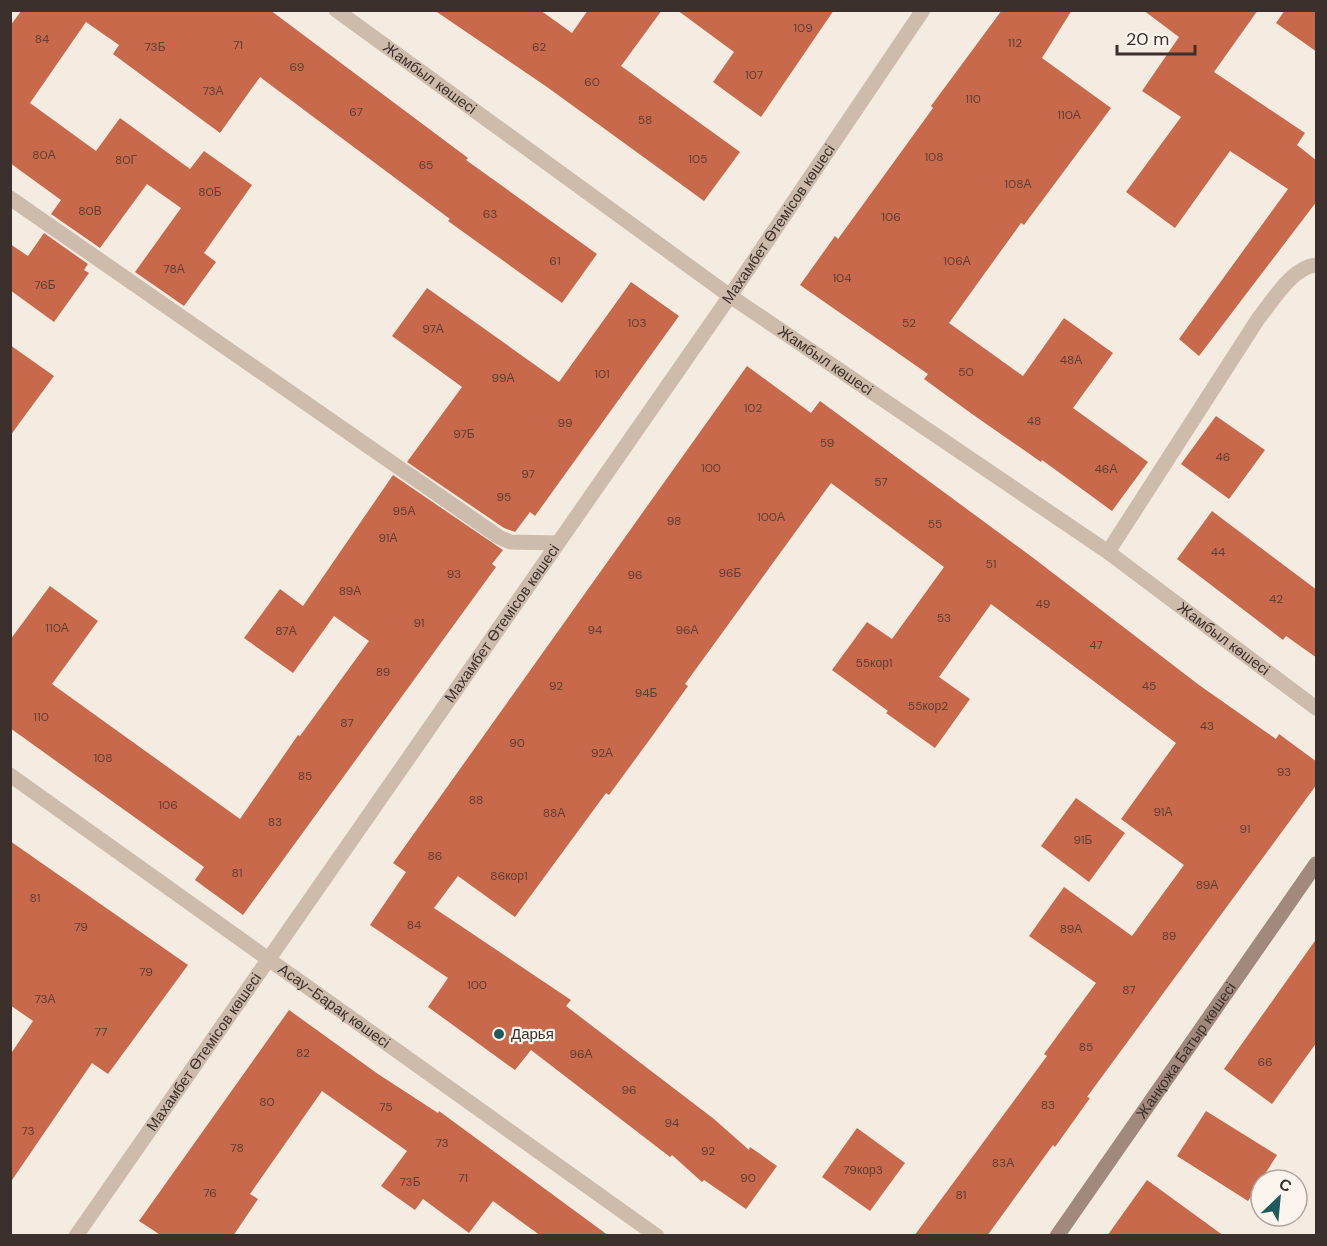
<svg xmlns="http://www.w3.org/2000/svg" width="1327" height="1246" font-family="'DM Sans',sans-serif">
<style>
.building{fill:#c8694b}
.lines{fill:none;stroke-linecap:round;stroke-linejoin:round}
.minor{stroke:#cdbbac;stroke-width:15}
.tertiary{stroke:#cdbbac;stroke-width:15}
.secondary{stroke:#a18a7d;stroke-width:15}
.poi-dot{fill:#1f5a5e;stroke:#fbf5ee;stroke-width:2}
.labels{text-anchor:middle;stroke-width:4.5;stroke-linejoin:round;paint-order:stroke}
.number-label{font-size:12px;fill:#5e3e33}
.street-label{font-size:15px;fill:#3b302b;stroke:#fbf5ee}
.poi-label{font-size:15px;fill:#3b302b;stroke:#fbf5ee;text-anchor:start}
</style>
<rect width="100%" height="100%" fill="#f4ebe1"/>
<path class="building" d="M 22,10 L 270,10 L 468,158 L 466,160 L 597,254 L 562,303 L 448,221 L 450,219 L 260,77 L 220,133 L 113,54 L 119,45 L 86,22 L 30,103 L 96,151 L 120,118 L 190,169 L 204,151 L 252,185 L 204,253 L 216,262 L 184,306 L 135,272 L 181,208 L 147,184 L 100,248 L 51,214 L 61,200 L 10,163 L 10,26 Z
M 434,10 L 540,10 L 572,33 L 588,10 L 662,10 L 621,66 L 740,152 L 704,201 L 547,87 Z
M 677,10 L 834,10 L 761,117 L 713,82 L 734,52 Z
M 1002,10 L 1072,10 L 1042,58 L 1111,108 L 1024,225 L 1021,223 L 949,323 L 1023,376 L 1064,318 L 1113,353 L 1073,408 L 1148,462 L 1112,511 L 1042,460 L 1041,462 L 972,414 L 924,379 L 928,374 L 800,285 L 835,236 L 838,239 L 933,108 L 931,106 Z
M 1143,10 L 1258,10 L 1214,72 L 1305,133 L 1297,145 L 1317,161 L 1317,201 L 1199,356 L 1179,339 L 1288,189 L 1230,151 L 1175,228 L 1126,192 L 1181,117 L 1142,91 L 1179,37 Z
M 1285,10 L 1317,10 L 1317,52 L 1276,23 Z
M 44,233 L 88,264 L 84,270 L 89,273 L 54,322 L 10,290 L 10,244 L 28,256 Z
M 631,282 L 679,316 L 535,516 L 530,512 L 515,532 L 504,528 L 407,462 L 462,387 L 392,336 L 427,288 L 559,382 Z
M 10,345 L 54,376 L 10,436 Z
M 747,366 L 811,413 L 820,401 L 1032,557 L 1199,685 L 1276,739 L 1279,734 L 1317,762 L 1317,784 L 1087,1097 L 1090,1098 L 1055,1147 L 1053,1145 L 987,1236 L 914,1236 L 1047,1056 L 1044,1054 L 1096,983 L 1029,936 L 1064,887 L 1132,936 L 1184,865 L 1121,819 L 1176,743 L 991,604 L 939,677 L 970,699 L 935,748 L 886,713 L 888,711 L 832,670 L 867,622 L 892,639 L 944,567 L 831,483 L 685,684 L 688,686 L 653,735 L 609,795 L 606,793 L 515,917 L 458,876 L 434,908 L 571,1000 L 566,1006 L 714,1119 L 749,1150 L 750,1147 L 777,1166 L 746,1209 L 704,1180 L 702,1182 L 672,1155 L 670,1157 L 531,1050 L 515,1070 L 428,1007 L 448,978 L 370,925 L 406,872 L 393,863 Z
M 1216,416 L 1265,450 L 1229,499 L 1181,464 Z
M 393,475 L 503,550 L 492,564 L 496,567 L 243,915 L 195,880 L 204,867 L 10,728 L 10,640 L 50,586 L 98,621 L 52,684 L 240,819 L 298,735 L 300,736 L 369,641 L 334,616 L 293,673 L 244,638 L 280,589 L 303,606 Z
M 1212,511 L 1317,590 L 1317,658 L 1286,636 L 1283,640 L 1177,559 Z
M 1076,798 L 1125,833 L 1089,882 L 1041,846 Z
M 10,841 L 188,965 L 108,1074 L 92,1063 L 10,1183 L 10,1055 L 33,1021 L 10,1005 Z
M 1317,938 L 1317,1042 L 1272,1104 L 1224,1069 Z
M 289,1010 L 378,1074 L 438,1113 L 439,1111 L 609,1236 L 541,1236 L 493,1201 L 469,1233 L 423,1199 L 415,1210 L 381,1186 L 407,1151 L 322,1091 L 250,1194 L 258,1199 L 233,1236 L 162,1236 L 139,1221 Z
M 1206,1111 L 1277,1155 L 1248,1201 L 1177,1156 Z
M 857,1128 L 905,1163 L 870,1211 L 822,1177 Z
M 1147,1180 L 1224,1236 L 1107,1236 Z"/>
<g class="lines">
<g class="minor">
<path id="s1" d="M 336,10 L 730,296 L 1108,552 L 1316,708"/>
<path d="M 10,198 L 499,537 L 510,542 L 558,543"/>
<path d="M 1108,552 L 1258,319 C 1272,302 1292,267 1316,265"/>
<path id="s2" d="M 76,1236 L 730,296 L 923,10"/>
</g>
<path class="tertiary" id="s3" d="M 10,775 L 657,1236"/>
<path class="secondary" id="s4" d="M 1057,1236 L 1316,864"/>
</g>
<circle class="poi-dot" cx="499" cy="1034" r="6"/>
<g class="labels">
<g class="number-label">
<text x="803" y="32">109</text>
<text x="42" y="43">84</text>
<text x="1015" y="47">112</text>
<text x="238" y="49">71</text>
<text x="155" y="51">73Б</text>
<text x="539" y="51">62</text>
<text x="297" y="71">69</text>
<text x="754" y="79">107</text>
<text x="592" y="86">60</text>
<text x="213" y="95">73А</text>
<text x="973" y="103">110</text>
<text x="356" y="116">67</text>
<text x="1069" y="119">110А</text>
<text x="645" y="124">58</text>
<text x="44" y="159">80А</text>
<text x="934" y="161">108</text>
<text x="698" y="163">105</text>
<text x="126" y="164">80Г</text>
<text x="426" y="169">65</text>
<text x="1018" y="188">108А</text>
<text x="210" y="196">80Б</text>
<text x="90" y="215">80В</text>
<text x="490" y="218">63</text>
<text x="891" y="221">106</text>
<text x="555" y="265">61</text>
<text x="957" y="265">106А</text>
<text x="174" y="273">78А</text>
<text x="842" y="282">104</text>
<text x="45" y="289">76Б</text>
<text x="637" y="327">103</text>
<text x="909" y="327">52</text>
<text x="433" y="333">97А</text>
<text x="1071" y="364">48А</text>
<text x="966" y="376">50</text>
<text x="602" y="378">101</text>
<text x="503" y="382">99А</text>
<text x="753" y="412">102</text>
<text x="1034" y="425">48</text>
<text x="565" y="427">99</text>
<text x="464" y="438">97Б</text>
<text x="827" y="447">59</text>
<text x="1223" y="461">46</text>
<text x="711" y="472">100</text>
<text x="1106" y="473">46А</text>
<text x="528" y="478">97</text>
<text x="881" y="486">57</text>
<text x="504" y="501">95</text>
<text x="404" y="515">95А</text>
<text x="771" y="521">100А</text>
<text x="674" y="525">98</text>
<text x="935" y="528">55</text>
<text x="388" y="542">91А</text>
<text x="1218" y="556">44</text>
<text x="991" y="568">51</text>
<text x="730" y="577">96Б</text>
<text x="454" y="578">93</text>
<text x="635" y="579">96</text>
<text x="350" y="595">89А</text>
<text x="1276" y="603">42</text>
<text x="1043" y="608">49</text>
<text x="944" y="622">53</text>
<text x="419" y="627">91</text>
<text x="57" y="632">110А</text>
<text x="595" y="634">94</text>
<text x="687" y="634">96А</text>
<text x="286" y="635">87А</text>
<text x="1096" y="649">47</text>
<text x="874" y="667">55кор1</text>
<text x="383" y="676">89</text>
<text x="556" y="690">92</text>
<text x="1149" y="690">45</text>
<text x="646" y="697">94Б</text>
<text x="928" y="710">55кор2</text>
<text x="41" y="721">110</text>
<text x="347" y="727">87</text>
<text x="1207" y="730">43</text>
<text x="517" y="747">90</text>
<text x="602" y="757">92А</text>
<text x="103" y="762">108</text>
<text x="1284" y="776">93</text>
<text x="305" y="780">85</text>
<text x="476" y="804">88</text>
<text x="168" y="809">106</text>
<text x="1163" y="816">91А</text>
<text x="554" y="817">88А</text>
<text x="275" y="826">83</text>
<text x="1245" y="833">91</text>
<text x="1083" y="844">91Б</text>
<text x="435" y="860">86</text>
<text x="237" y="877">81</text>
<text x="509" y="880">86кор1</text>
<text x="1207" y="889">89А</text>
<text x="35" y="902">81</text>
<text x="414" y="929">84</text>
<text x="81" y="931">79</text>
<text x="1071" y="933">89А</text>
<text x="1169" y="940">89</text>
<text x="146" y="976">79</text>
<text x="477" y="989">100</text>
<text x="1129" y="994">87</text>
<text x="45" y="1003">73А</text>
<text x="101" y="1036">77</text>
<text x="1086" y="1051">85</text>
<text x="303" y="1057">82</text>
<text x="581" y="1058">96А</text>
<text x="1265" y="1066">66</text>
<text x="629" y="1094">96</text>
<text x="267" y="1106">80</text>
<text x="1048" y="1109">83</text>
<text x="386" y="1111">75</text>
<text x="672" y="1127">94</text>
<text x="28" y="1135">73</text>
<text x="442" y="1147">73</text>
<text x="237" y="1152">78</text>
<text x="708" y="1155">92</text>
<text x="1003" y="1167">83А</text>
<text x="863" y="1174">79кор3</text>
<text x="463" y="1182">71</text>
<text x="748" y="1182">90</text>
<text x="410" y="1186">73Б</text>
<text x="210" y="1197">76</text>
<text x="961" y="1199">81</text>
</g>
<g class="street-label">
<text dy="5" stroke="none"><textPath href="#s1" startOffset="116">Жамбыл көшесі</textPath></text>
<text dy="5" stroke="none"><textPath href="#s2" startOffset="1232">Махамбет Өтемісов көшесі</textPath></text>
<text dy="5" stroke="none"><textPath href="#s1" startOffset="602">Жамбыл көшесі</textPath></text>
<text dy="5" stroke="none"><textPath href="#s2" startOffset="746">Махамбет Өтемісов көшесі</textPath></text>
<text dy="5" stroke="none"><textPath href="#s1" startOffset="1088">Жамбыл көшесі</textPath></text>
<text dy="5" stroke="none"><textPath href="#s3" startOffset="398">Асау-Барақ көшесі</textPath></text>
<text dy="5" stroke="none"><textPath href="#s4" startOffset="226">Жанқожа Батыр көшесі</textPath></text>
<text dy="5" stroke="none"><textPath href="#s2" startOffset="224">Махамбет Өтемісов көшесі</textPath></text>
</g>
<g class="poi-label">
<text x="511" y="1039">Дарья</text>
</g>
</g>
<rect width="1327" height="1246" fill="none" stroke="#3b302b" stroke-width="24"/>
<g transform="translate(1279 1198) rotate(26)"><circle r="28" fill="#fbf5ee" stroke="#aea6a0" stroke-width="1.5"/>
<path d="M0-4.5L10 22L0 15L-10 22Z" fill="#1f5a5e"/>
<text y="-9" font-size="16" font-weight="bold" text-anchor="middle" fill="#3b302b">С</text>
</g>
<path d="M1117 45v9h78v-9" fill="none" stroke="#3b302b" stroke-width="3"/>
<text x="1126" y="45" font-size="18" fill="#3b302b" stroke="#fbf5ee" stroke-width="4.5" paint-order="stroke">20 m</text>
</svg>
